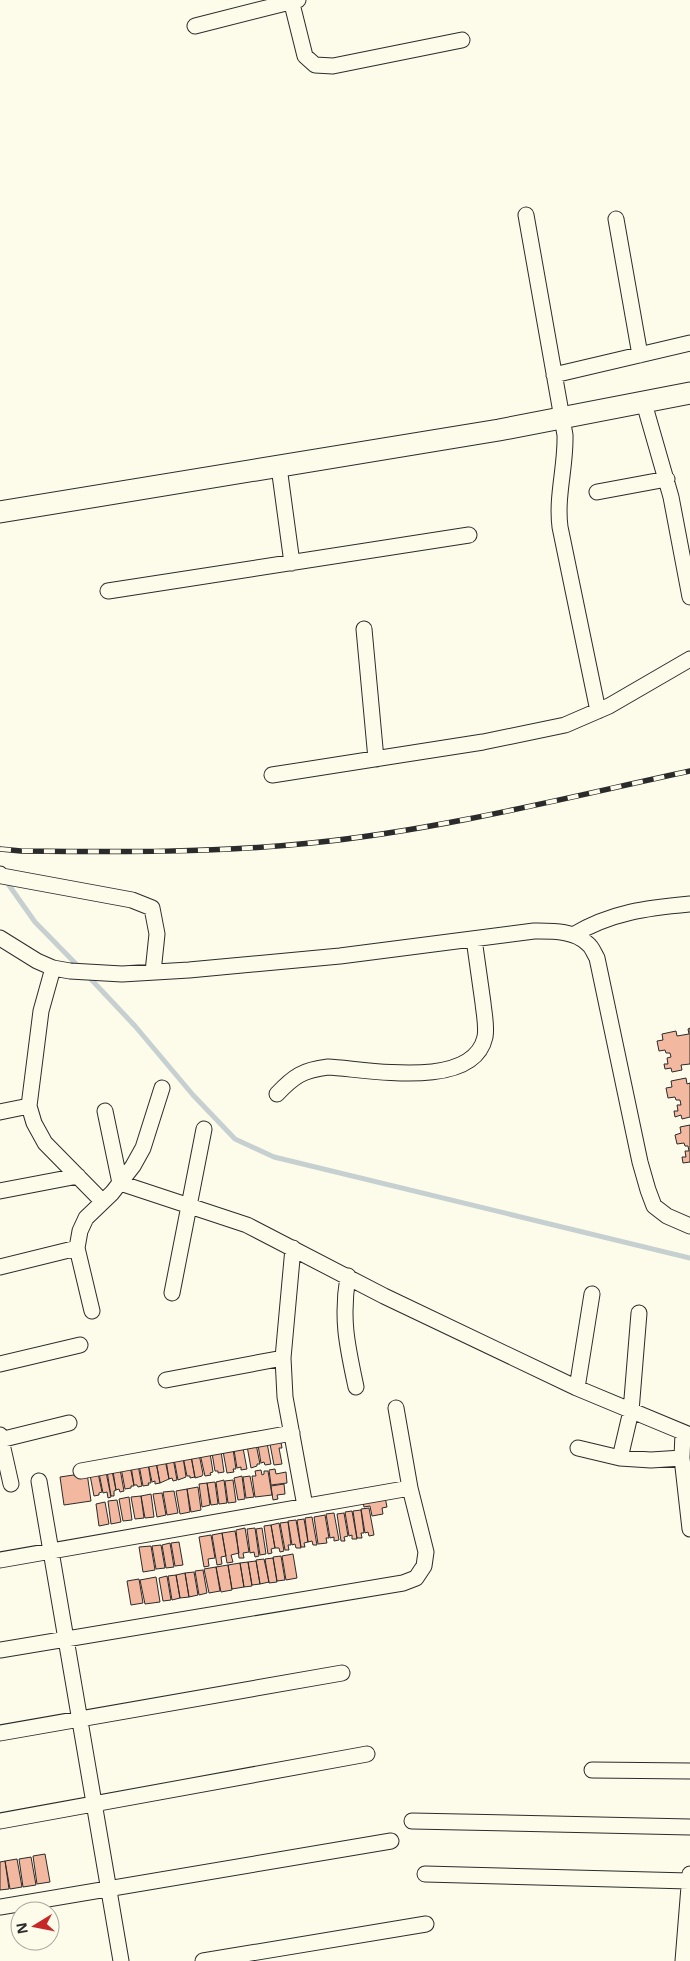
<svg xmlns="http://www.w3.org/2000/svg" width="690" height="1961" font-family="'Noto Sans',sans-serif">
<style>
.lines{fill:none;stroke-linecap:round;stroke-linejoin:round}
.stream{stroke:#c7d0d0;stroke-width:5}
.building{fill:#f2b8a0;stroke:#2b2b2b}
.street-casing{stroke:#2b2b2b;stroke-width:17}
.secondary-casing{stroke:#2b2b2b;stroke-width:23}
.street{stroke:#fdfbea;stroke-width:15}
.secondary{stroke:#fdfbea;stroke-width:21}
.rail-casing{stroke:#2b2b2b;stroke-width:5.5}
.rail{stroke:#fdfbea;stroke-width:4;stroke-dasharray:11;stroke-linecap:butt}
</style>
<rect width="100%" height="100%" fill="#fdfbea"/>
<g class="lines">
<path class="stream" d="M 6,881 L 35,922 L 79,967
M 87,975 L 135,1026 L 193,1095 L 235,1139 L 274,1157 L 690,1258"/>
</g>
<path class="building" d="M 690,1028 L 690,1064 L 681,1065 L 682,1070 L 672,1072 L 671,1068 L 665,1069 L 664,1064 L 668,1064 L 667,1058 L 671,1057 L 670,1053 L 666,1053 L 665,1050 L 659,1051 L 657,1041 L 663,1040 L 662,1034 L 676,1031 L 677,1036 L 689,1034 L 688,1029 Z
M 686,1078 L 687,1084 L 690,1083 L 690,1117 L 682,1119 L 681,1115 L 675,1117 L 674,1111 L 678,1111 L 677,1105 L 681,1105 L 680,1100 L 676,1100 L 675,1097 L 668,1098 L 666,1088 L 672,1087 L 671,1081 Z
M 690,1125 L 690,1162 L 683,1163 L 682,1157 L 686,1157 L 685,1151 L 689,1151 L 688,1146 L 685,1146 L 684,1143 L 677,1144 L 675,1135 L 681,1133 L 680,1127 Z
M 280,1437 L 282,1448 L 279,1448 L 282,1464 L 274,1465 L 269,1439 Z
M 267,1443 L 271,1464 L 265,1465 L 264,1462 L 261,1463 L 258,1445 Z
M 256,1444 L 260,1464 L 257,1464 L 257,1466 L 251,1468 L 247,1446 Z
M 243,1448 L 247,1469 L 241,1470 L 241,1467 L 237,1468 L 234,1450 Z
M 233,1449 L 236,1469 L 233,1469 L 234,1472 L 227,1473 L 223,1451 Z
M 221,1451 L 224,1472 L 218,1473 L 218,1471 L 215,1471 L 212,1453 Z
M 210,1453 L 213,1472 L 210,1473 L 211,1475 L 205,1476 L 200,1454 Z
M 199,1454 L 203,1474 L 202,1476 L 195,1478 L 191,1456 Z
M 191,1456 L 195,1477 L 190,1478 L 190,1476 L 187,1476 L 183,1457 Z
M 183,1457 L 186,1477 L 178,1480 L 174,1459 Z
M 173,1458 L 177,1480 L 173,1481 L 172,1478 L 169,1479 L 166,1460 Z
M 165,1460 L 169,1479 L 160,1483 L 156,1462 Z
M 156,1462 L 160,1483 L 155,1484 L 155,1481 L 152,1482 L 148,1463 Z
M 148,1463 L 151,1483 L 148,1483 L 149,1485 L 143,1486 L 139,1465 Z
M 138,1465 L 142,1486 L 138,1487 L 137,1485 L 134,1485 L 131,1466 Z
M 130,1466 L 134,1486 L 131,1486 L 131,1488 L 125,1489 L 121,1468 Z
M 120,1469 L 124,1491 L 120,1492 L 119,1489 L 116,1490 L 113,1471 Z
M 275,1469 L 276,1474 L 286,1472 L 287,1483 L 271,1485 L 269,1470 Z
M 261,1470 L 262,1475 L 264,1474 L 264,1471 L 268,1471 L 272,1495 L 255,1497 L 252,1476 L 256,1476 L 255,1471 Z
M 107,1471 L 112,1471 L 116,1490 L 114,1491 L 114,1496 L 111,1496 Z
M 106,1472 L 111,1497 L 108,1498 L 107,1492 L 103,1493 L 99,1473 Z
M 87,1473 L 91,1501 L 64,1505 L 60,1477 Z
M 98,1473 L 102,1492 L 99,1493 L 99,1495 L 94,1496 L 90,1475 Z
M 242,1476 L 245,1499 L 238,1500 L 234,1478 Z
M 250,1476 L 254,1497 L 246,1498 L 243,1477 Z
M 224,1480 L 227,1503 L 219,1504 L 216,1482 Z
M 233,1480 L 236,1502 L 228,1503 L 225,1481 Z
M 215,1482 L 218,1504 L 211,1505 L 207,1483 Z
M 207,1483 L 210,1505 L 202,1507 L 199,1484 Z
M 284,1484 L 285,1494 L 277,1495 L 278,1499 L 273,1500 L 271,1486 Z
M 198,1487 L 201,1510 L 191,1512 L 187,1489 Z
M 187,1489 L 190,1512 L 180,1514 L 176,1491 Z
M 174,1491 L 178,1513 L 167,1515 L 163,1492 Z
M 162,1493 L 166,1515 L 157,1517 L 153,1494 Z
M 151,1494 L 154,1517 L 145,1518 L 141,1496 Z
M 141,1496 L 144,1518 L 135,1519 L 131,1497 Z
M 129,1497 L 132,1520 L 123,1521 L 119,1499 Z
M 385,1497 L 387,1507 L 382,1508 L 383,1514 L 372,1516 L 370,1506 L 364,1507 L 363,1502 Z
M 117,1500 L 121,1522 L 111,1524 L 108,1501 Z
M 105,1502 L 109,1524 L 99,1526 L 96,1504 Z
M 369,1508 L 374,1535 L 369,1536 L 368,1532 L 365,1533 L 361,1509 Z
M 361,1510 L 364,1533 L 361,1533 L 362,1538 L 357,1538 L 353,1511 Z
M 352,1511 L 357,1539 L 352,1539 L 352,1535 L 349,1536 L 345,1512 Z
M 334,1513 L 339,1540 L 334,1541 L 334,1537 L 330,1538 L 326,1514 Z
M 344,1513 L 348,1536 L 344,1537 L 345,1541 L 341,1541 L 337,1514 Z
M 325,1515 L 329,1538 L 326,1538 L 327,1543 L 318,1544 L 314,1517 Z
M 312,1517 L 317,1545 L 313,1545 L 312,1541 L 308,1542 L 305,1518 Z
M 304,1519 L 308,1542 L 304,1543 L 305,1547 L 301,1547 L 297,1520 Z
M 296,1520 L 301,1548 L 296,1548 L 295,1544 L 292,1545 L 288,1521 Z
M 288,1522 L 291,1545 L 288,1545 L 289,1550 L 285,1550 L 280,1523 Z
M 279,1523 L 284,1551 L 280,1552 L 279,1548 L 275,1548 L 271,1525 Z
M 271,1525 L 275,1548 L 271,1549 L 272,1553 L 268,1554 L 264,1526 Z
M 245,1528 L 249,1552 L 243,1553 L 244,1558 L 239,1558 L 236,1530 Z
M 255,1528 L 259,1556 L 255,1557 L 254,1552 L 250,1553 L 247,1529 Z
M 262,1528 L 266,1554 L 260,1555 L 256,1529 Z
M 235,1531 L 239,1553 L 231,1555 L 233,1562 L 227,1563 L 222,1533 Z
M 222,1533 L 226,1556 L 221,1557 L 222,1564 L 217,1565 L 212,1535 Z
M 211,1535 L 215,1558 L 208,1559 L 209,1566 L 204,1567 L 199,1537 Z
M 179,1542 L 183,1565 L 175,1566 L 171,1543 Z
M 170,1543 L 174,1567 L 166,1568 L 162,1545 Z
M 161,1545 L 165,1568 L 156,1569 L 152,1546 Z
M 151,1546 L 155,1570 L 143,1572 L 139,1547 Z
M 293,1554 L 297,1578 L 286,1580 L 282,1556 Z
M 281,1556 L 285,1580 L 277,1581 L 273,1557 Z
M 273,1558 L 277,1582 L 269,1583 L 265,1559 Z
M 264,1559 L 269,1582 L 260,1584 L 256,1560 Z
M 256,1561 L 260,1584 L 252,1585 L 248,1562 Z
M 248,1562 L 252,1586 L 244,1587 L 240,1563 Z
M 240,1563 L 244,1587 L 232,1589 L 228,1565 Z
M 228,1565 L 232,1590 L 221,1592 L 216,1567 Z
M 216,1567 L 220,1591 L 209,1593 L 204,1569 Z
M 203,1570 L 207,1593 L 199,1595 L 195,1571 Z
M 194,1572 L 198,1595 L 189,1597 L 185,1573 Z
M 185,1573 L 189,1597 L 180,1598 L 176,1575 Z
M 176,1575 L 180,1598 L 172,1600 L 168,1576 Z
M 167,1576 L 171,1600 L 163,1601 L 159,1578 Z
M 156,1577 L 160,1602 L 145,1604 L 140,1580 Z
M 139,1579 L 143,1603 L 131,1605 L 127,1581 Z
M 45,1854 L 50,1882 L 37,1884 L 33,1856 Z
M 31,1857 L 36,1885 L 23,1887 L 19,1859 Z
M 17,1859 L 22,1887 L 10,1889 L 5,1861 Z
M 5,1861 L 9,1889 L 0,1890 L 0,1862 Z"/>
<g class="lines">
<g class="street-casing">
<path id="street" d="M 291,0 L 305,56 L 315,65 L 333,66 L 462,40
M 195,26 L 298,0
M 526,215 L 565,435 C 566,466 556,496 560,527 L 598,711
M 616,219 L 640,355
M 554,375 L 690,343
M 644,403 L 671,497 L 690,597
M 279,467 L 292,563
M 597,492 L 667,479
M 108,591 L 469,535
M 364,629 L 376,759
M 272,775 L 483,742 L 565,725 L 609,706 L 690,659
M 0,874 L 2,876 L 132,900 L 152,908 L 157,934 L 153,972
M 573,935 C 612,912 647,908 690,904
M 0,938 L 37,961 L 53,968 L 70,971 L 122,974 L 189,970 L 340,956 L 534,931 C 551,931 575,930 588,944 C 592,947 594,953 597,958 L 640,1162 L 648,1190 L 654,1206 L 667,1216 L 690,1226
M 53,968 L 41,1011 L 29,1106 L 34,1123 L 45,1143 L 102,1201
M 277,1094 C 294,1076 303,1070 328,1067 C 367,1069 473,1091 485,1037 C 487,1026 484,1014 483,1003 C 480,982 477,960 474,939
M 105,1111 L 120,1183 L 247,1225 L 384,1296 L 577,1388 L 690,1435
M 0,1112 L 29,1106
M 0,1191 L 78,1176
M 293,1248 L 283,1358 L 285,1397 L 305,1506
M 0,1267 L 77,1248
M 348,1276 C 341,1319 347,1345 356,1387
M 172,1293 L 204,1129
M 92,1311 L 77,1248 L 80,1231 L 86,1218 L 112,1193 L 133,1166 L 143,1148 L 162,1088
M 0,1364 L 80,1345
M 166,1380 L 283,1358
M 577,1388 L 592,1294
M 683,1432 L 682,1458 L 690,1529
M 0,1435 L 11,1484
M 0,1440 L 69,1423
M 578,1448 L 620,1458 L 651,1460 L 682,1458
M 620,1458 L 631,1411 L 639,1313
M 81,1471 L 292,1433
M 39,1481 L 121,1961
M 0,1560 L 410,1488
M 0,1650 L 403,1583 L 416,1578 L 424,1566 L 426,1552 L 410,1488 L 396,1408
M 0,1733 L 342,1673
M 592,1770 L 690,1771
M 0,1821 L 367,1754
M 412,1821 L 690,1827
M 425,1874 L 689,1881
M 0,1907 L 391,1841
M 203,1961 L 426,1924
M 683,1961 L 690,1874"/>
</g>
<g class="secondary-casing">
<path id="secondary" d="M 0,512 L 499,430 L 690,393"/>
</g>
<use href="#street" class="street"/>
<use href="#secondary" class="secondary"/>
<g class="rail-casing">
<path id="rail" d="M 0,849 L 21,851 C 118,852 215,853 311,843 C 439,830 565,798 690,771"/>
</g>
<use href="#rail" class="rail"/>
</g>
<g transform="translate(35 1926) rotate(260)"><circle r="24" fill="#fdfbea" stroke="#a9a89e"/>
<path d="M0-4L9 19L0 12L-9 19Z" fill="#c62828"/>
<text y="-8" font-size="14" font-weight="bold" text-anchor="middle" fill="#2b2b2b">N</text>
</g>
</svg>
